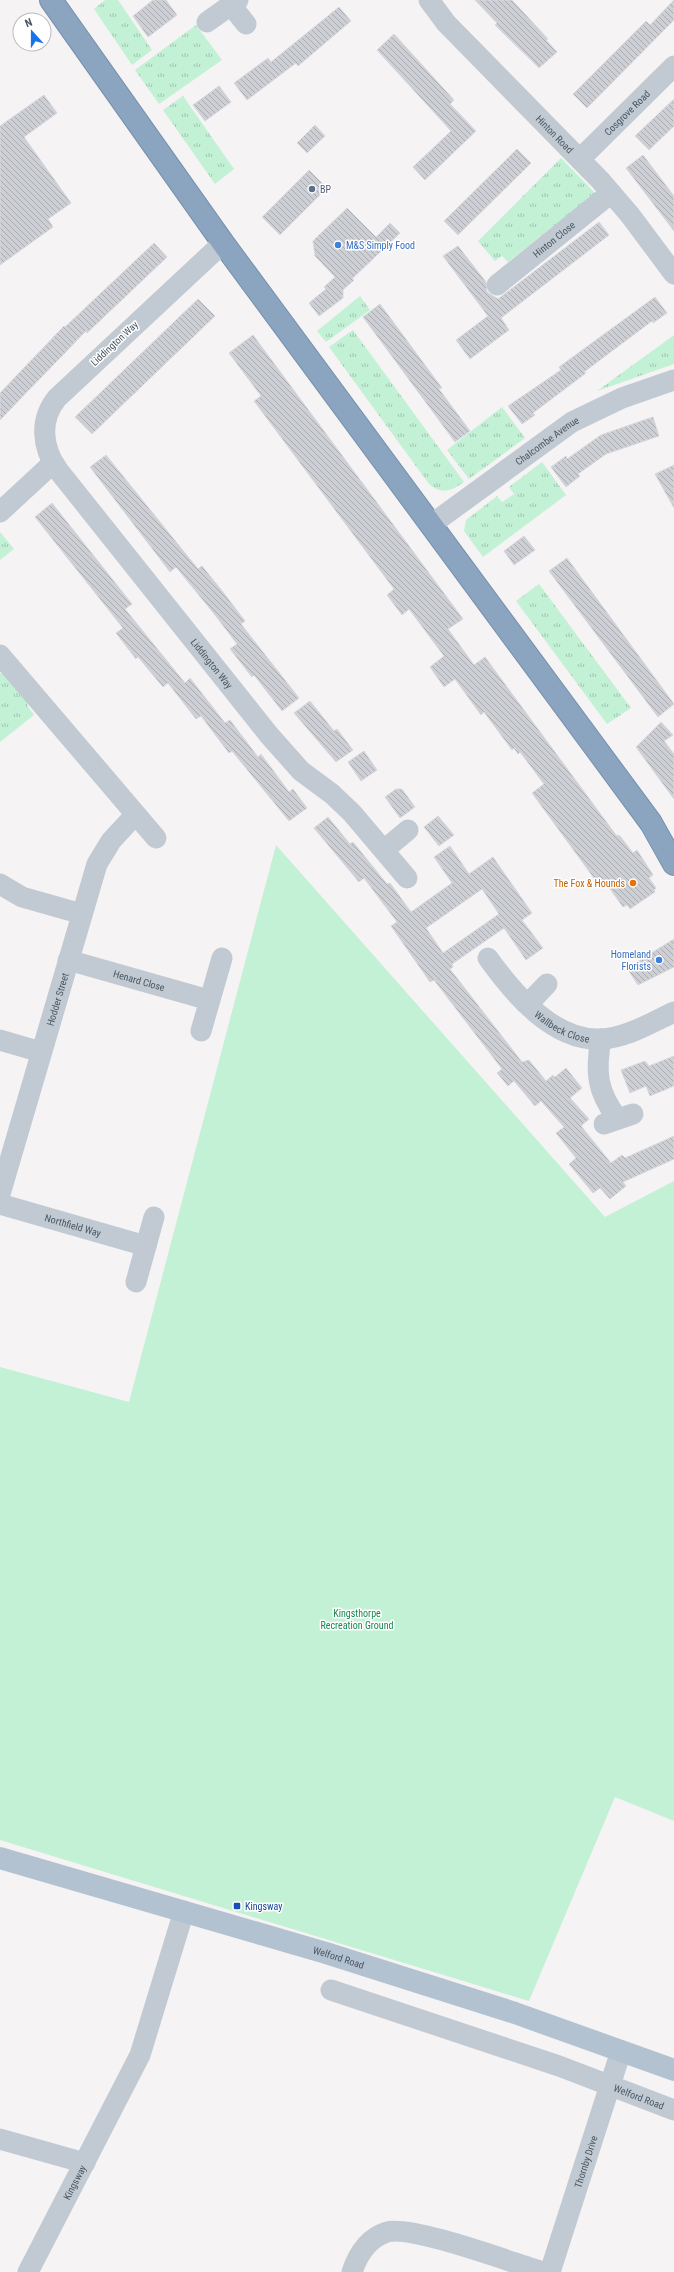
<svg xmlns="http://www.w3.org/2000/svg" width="674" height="2272" font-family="'Roboto Condensed',sans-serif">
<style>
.grass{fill:url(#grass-tufts)}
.park{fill:#c3f1d5}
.building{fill:url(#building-back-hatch);stroke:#d7d9de;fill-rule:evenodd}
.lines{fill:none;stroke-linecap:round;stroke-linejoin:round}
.highway-casing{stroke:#7690ad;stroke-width:24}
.street{stroke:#c1cad2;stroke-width:21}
.primary{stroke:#b3c2d1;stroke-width:22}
.highway{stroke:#8ba5c1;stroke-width:22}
.service-dot{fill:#5c6f8a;stroke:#fff;stroke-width:1.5}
.shop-dot{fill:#3f7fe0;stroke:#fff;stroke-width:1.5}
.food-dot{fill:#e8710a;stroke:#fff;stroke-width:1.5}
.transit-dot{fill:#1a4fb4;stroke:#fff;stroke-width:1.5}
.labels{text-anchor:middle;stroke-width:3;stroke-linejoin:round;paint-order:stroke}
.street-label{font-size:10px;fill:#4a5661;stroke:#fff}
.service-label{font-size:10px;fill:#4e5e75;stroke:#fff;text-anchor:start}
.shop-label{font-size:10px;fill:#366cbe;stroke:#fff;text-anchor:start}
.food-label{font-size:10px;fill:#c56008;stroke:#fff;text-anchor:end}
.park-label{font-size:10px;fill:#17864f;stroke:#fff}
.transit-label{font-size:10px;fill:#164399;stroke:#fff;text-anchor:start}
</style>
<defs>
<pattern id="grass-tufts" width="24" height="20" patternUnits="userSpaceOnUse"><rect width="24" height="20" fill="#c3f1d5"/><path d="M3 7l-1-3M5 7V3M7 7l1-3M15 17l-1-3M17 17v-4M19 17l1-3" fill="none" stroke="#a0c6b0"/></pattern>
<pattern id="building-back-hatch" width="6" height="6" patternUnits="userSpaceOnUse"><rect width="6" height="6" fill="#cdcfd5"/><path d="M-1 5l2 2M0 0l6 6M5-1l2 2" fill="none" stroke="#a8abb0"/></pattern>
</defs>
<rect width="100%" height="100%" fill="#f5f3f3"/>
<path class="grass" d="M 105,0 L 118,0 L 152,50 L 132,65 L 94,9 Z
M 196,25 L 222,60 L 159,104 L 135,70 Z
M 183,96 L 234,169 L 215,184 L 163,110 Z
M 561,158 L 595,193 L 508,262 L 502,256 L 495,261 L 478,241 Z
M 360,296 L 370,310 L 326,342 L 317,331 Z
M 353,330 L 464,482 C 452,491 441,495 429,484 L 329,347 Z
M 674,335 L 674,364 L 597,391 Z
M 502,407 L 525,438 L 469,479 L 447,450 Z
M 542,462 L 566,495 L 483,557 L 464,531 L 466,520 L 497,496 L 502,502 L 514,494 L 509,487 Z
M 0,532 L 14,549 L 0,560 Z
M 539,584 L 631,708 L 607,724 L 516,601 Z
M 0,673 L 7,674 L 30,702 L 27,705 L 34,715 L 0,742 Z"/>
<path class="park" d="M 276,845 L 605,1217 L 674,1181 L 674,1821 L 615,1797 L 529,2001 L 0,1840 L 0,1367 L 129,1402 Z"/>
<path class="building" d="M 153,0 L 166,0 L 177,15 L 148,37 L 133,16 Z
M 475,0 L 512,0 L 548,39 L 546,40 L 557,52 L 539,68 L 495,25 L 497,23 Z
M 674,0 L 674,20 L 587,108 L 573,94 L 646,21 L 650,25 Z
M 339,7 L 351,21 L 298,66 L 296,63 L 247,100 L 234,83 L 268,58 L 271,62 Z
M 394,34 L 454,100 L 450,104 L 476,131 L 425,180 L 413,167 L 451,131 L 377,50 Z
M 219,86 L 231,102 L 205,121 L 193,105 Z
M 44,95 L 57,113 L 24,137 L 71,203 L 48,219 L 53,227 L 0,265 L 0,126 Z
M 674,99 L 674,126 L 649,150 L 635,136 Z
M 315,125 L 325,136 L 307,153 L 297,143 Z
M 517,149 L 531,163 L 458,235 L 444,221 Z
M 643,155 L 674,196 L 674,231 L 626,168 Z
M 309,170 L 327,188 L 280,235 L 262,217 Z
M 347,208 L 376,237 L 390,223 L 400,233 L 352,279 L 354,280 L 343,290 L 343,298 L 319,316 L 309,303 L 326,289 L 324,287 L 335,277 L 315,256 L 313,241 Z
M 599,222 L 609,235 L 501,318 L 509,330 L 470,359 L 456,340 L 488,316 L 443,256 L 458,246 L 486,282 L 487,292 L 498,299 Z
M 154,243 L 167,257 L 87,333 L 86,331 L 0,420 L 0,393 L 64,326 L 65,327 Z
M 655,297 L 667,313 L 653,323 L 652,321 L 584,372 L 586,373 L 533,413 L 535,415 L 522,424 L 508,406 L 561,370 L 559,367 Z
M 198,299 L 215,316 L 92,434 L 75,417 Z
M 380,304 L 442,388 L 439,389 L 470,431 L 455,442 L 363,317 Z
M 253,335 L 463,619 L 448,629 L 474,665 L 485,657 L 616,835 L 620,836 L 633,853 L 637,850 L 653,875 L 649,878 L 656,888 L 654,890 L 655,892 L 630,909 L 627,905 L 623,907 L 605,882 L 599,885 L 532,793 L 544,784 L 520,752 L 518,754 L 514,748 L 512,750 L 484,712 L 481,715 L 455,679 L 444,687 L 430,667 L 444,656 L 409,609 L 402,615 L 387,595 L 394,589 L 254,401 L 261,396 L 229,353 Z
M 653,417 L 659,436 L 606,454 L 578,474 L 580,476 L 566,487 L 551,467 L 566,456 L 567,459 L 601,435 Z
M 106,455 L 198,569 L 202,566 L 223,592 L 245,621 L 241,624 L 299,698 L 282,711 L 254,675 L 252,677 L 230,649 L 237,644 L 215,615 L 176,567 L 170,572 L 90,467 Z
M 674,465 L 674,508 L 655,474 Z
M 52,503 L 132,604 L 125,609 L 185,683 L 190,678 L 225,723 L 230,720 L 258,757 L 261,754 L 289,792 L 293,789 L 307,808 L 289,821 L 232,751 L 229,753 L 201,716 L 196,719 L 168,683 L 163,687 L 138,657 L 136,659 L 116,633 L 123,628 L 35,517 Z
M 524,536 L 535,550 L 514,565 L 504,551 Z
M 567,558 L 674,704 L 658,717 L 549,571 Z
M 310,701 L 334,731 L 337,729 L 353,750 L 336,762 L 294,713 Z
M 661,722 L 673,735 L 664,741 L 674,754 L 674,799 L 636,747 Z
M 364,751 L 377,770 L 361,781 L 348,762 Z
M 396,789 L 402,789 L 415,807 L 400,818 L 385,797 Z
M 438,816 L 454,835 L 439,846 L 424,827 Z
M 328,817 L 350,844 L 353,842 L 387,884 L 390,883 L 411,912 L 452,883 L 434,857 L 450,846 L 469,874 L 493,857 L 532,913 L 522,920 L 543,948 L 526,960 L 504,928 L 452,964 L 453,967 L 450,969 L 522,1062 L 529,1060 L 546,1081 L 553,1075 L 555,1077 L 566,1068 L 582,1088 L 570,1098 L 589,1119 L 581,1126 L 611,1163 L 622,1155 L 625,1158 L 674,1136 L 674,1159 L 623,1182 L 626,1186 L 610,1199 L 600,1188 L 593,1193 L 569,1164 L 576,1158 L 556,1133 L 564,1127 L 541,1101 L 535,1106 L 514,1081 L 508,1086 L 497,1073 L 502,1069 L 434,980 L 430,982 L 391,926 L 397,922 L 364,878 L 359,882 L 314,828 ZM 482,889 L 499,914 L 443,953 L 426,928 Z
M 674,939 L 674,967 L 638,985 L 627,968 Z
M 674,1056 L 674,1086 L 650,1096 L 646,1086 L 630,1093 L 621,1070 L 645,1061 L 649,1066 Z"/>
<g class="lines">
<g class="highway-casing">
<path id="highway" d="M 51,0 L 223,243 L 651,823 L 674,864"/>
</g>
<g class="street">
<path id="s1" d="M 429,0 L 446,23 L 600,180 L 630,215 L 674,274"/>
<path d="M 231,5 L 246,24"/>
<path d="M 207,22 L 238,0"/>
<path id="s2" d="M 580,159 L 674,66"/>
<path id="s3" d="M 223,243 L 57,398 C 39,420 42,448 58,470 L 269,735 L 301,771 L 332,794 L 352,813 L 407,878"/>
<path id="s4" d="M 497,285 L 611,193"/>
<path d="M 0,512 L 53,463"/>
<path id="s5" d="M 432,524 L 572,422 L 622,398 L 674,380"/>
<path d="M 0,655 L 156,838"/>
<path d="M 384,850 L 408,830"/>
<path d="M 0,884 L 22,897 L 82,914"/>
<path id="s6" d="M 488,958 C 513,993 553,1041 600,1039 C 626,1038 651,1023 674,1012"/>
<path id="s7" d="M 68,960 L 209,1000"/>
<path d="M 528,1004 L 547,984"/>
<path d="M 201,1031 L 222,958"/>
<path d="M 601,1039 C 595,1072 597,1091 617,1118"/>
<path d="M 0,1040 L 41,1052"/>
<path d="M 604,1124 L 633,1114"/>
<path id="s8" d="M 0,1194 L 97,864 L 111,841 L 135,815"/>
<path id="s9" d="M 0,1204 L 146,1246"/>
<path d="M 136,1282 L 154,1217"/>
<path id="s10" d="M 331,1990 L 559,2066 L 674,2110"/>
<path d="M 0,2139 L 85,2163"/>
<path id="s11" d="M 28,2272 L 140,2055 L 184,1911"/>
<path d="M 352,2272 C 358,2254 368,2238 387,2232 C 412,2225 513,2263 543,2272"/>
<path id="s12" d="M 550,2272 L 621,2051"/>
</g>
<path class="primary" id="s13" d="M 0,1858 L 326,1953 L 515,2013 L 674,2070"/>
<use href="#highway" class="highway"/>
</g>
<circle class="service-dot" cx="312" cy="189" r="4"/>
<g class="shop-dot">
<circle cx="338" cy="245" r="4"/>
<circle cx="659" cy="960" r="4"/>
</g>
<circle class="food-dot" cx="633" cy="883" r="4"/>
<rect class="transit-dot" x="233" y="1902" width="8" height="8" rx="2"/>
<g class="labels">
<g class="street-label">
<text dy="4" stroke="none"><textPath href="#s2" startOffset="66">Cosgrove Road</textPath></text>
<text dy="4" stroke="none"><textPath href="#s1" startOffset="184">Hinton Road</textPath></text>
<text dy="4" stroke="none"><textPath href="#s4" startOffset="73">Hinton Close</textPath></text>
<text transform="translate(114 343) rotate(-43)" y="4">Liddington Way</text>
<text dy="4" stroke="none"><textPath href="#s5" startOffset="142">Chalcombe Avenue</textPath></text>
<text dy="4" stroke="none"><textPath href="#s3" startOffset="552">Liddington Way</textPath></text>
<text dy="4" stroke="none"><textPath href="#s7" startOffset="74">Henard Close</textPath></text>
<text dy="4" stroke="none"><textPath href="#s8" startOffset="203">Hodder Street</textPath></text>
<text dy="4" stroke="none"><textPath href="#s6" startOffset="103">Wallbeck Close</textPath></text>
<text dy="4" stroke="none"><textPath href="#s9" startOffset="76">Northfield Way</textPath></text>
<text dy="4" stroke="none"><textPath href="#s13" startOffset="353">Welford Road</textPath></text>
<text dy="4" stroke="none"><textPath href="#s10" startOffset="326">Welford Road</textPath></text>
<text dy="4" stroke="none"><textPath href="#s12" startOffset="116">Thornby Drive</textPath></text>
<text dy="4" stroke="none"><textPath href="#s11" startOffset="101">Kingsway</textPath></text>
</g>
<g class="service-label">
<text x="320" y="193">BP</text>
</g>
<g class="shop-label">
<text x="346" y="249">M&amp;S Simply Food</text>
<text x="651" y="958" text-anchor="end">Homeland<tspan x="651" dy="12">Florists</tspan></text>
</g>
<g class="food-label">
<text x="625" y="887">The Fox &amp; Hounds</text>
</g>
<g class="park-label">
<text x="357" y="1617">Kingsthorpe<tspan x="357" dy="12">Recreation Ground</tspan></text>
</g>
<g class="transit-label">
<text x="245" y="1910">Kingsway</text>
</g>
</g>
<g transform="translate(32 32) rotate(339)"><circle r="19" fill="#ffffff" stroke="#b7bbc0"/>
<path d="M0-3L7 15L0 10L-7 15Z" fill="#1a73e8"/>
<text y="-6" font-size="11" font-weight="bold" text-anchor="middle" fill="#4a5661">N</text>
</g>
</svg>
